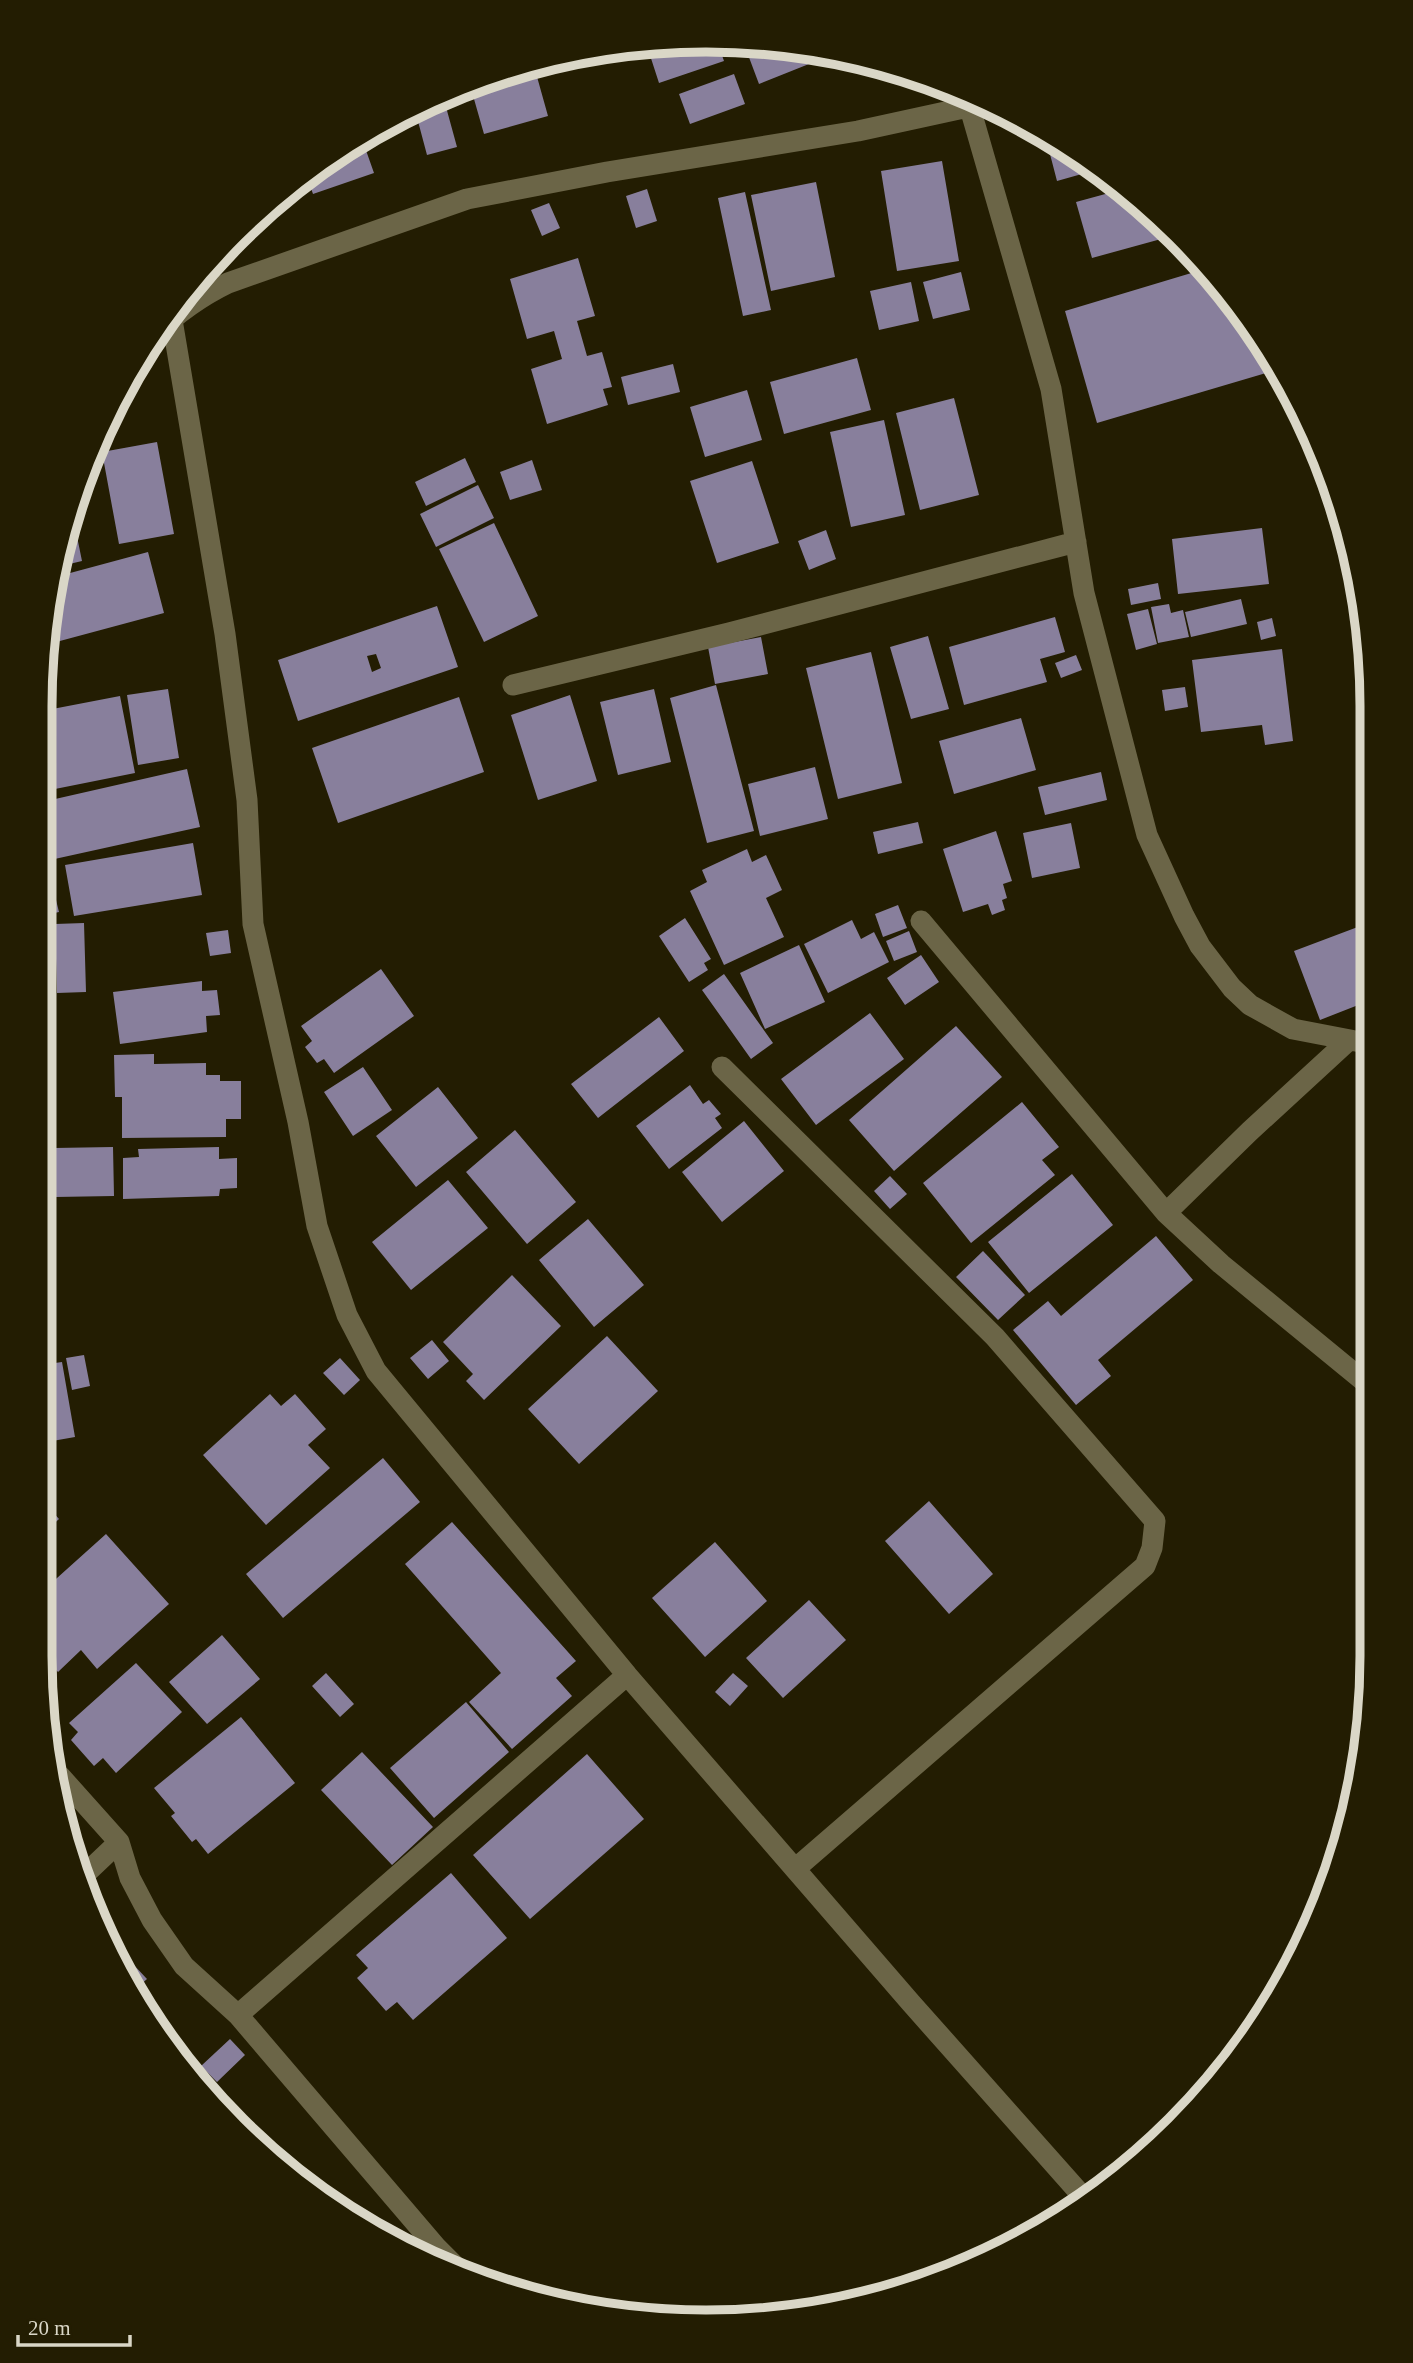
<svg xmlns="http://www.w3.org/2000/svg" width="1413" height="2363" font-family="'Times New Roman',serif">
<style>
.building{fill:#887f9c;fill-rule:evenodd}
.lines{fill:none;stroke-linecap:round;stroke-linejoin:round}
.street{stroke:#6b6547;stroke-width:21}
.rim{fill:none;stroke:#dad7c7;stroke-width:9}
</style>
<rect width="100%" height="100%" fill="#231d02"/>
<path class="building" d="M 707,40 L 717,41 L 724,61 L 659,83 L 647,46 Z
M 744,44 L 804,50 L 809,64 L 759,84 Z
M 534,66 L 548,116 L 484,134 L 470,85 Z
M 734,74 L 745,104 L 690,124 L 679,94 Z
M 443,96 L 457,147 L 427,155 L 415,110 Z
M 1045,135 L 1077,153 L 1096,170 L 1057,181 Z
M 362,139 L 374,173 L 313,194 L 307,177 L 337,152 Z
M 942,161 L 959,261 L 897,271 L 881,171 Z
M 816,182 L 835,277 L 771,291 L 751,195 Z
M 647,189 L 657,221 L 636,228 L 626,196 Z
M 1120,190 L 1172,236 L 1092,258 L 1076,202 Z
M 745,192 L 771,310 L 743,316 L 718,198 Z
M 549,203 L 560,228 L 542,236 L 531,210 Z
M 238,233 L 241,248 L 221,253 L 236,235 Z
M 578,258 L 595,316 L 577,321 L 587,356 L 602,352 L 612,387 L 603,389 L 608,405 L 547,424 L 531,369 L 562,359 L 554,331 L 527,339 L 510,279 Z
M 1208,268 L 1280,369 L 1097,423 L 1065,311 Z
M 961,272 L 970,310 L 933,319 L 923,282 Z
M 911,282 L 919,321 L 879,330 L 870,291 Z
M 857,358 L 871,410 L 784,434 L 770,382 Z
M 673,364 L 680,392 L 628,405 L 621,377 Z
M 747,390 L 762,440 L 705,457 L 690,407 Z
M 954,398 L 979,495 L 920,510 L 896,413 Z
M 884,420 L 905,515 L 851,527 L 830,432 Z
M 157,442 L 174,534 L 119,544 L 102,452 Z
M 465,458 L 476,482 L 426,506 L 415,482 Z
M 532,460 L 542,490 L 510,500 L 500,472 Z
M 752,461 L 779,543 L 717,563 L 690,481 Z
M 478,485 L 494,518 L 436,547 L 420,514 Z
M 72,512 L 82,561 L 61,566 Z
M 494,523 L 538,616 L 484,642 L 439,549 Z
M 1262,528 L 1269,584 L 1178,594 L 1172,539 Z
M 826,530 L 836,559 L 809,570 L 798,541 Z
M 148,552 L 164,613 L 45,645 L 59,576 Z
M 1158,583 L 1161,599 L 1131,605 L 1128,589 Z
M 1241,599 L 1247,624 L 1191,637 L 1185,612 Z
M 1169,604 L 1171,613 L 1183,610 L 1189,637 L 1158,643 L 1151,607 Z
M 437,606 L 458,667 L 298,721 L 278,660 ZM 376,654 L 381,668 L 372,672 L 367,656 Z
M 1148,609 L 1157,644 L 1136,650 L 1127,614 Z
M 1055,617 L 1065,652 L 1040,659 L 1047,682 L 964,705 L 949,647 Z
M 1272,618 L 1276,636 L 1261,640 L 1257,622 Z
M 928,636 L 949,709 L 911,719 L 890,647 Z
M 761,637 L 768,674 L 715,684 L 708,647 Z
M 1282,649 L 1293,741 L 1265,745 L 1262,725 L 1201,732 L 1192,660 Z
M 871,652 L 902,783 L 838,799 L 806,668 Z
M 1076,655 L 1082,670 L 1061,678 L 1055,663 Z
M 716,685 L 754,831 L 707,843 L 670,698 Z
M 1185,687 L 1188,707 L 1165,711 L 1162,690 Z
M 168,689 L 179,758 L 138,765 L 127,695 Z
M 654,689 L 671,762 L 618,775 L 600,702 Z
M 570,695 L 597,781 L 538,800 L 511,715 Z
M 120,696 L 135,773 L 45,791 L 42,774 L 42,711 Z
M 459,697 L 484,772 L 338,823 L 312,748 Z
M 1021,718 L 1036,770 L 954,794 L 939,741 Z
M 815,767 L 828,819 L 760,836 L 748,784 Z
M 187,769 L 200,827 L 41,862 L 42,802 Z
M 1101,772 L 1107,800 L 1045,815 L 1038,787 Z
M 918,822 L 923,843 L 878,854 L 873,832 Z
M 1071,823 L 1080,868 L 1032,878 L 1023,833 Z
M 996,831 L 1012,881 L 1003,884 L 1007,898 L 1002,900 L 1005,910 L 992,915 L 988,904 L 963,912 L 943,849 Z
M 193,843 L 202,895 L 74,916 L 65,865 Z
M 747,849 L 752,862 L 766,855 L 782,890 L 766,898 L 784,937 L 724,965 L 690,891 L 707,882 L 702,870 Z
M 50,876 L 59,912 L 41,916 L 41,879 Z
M 898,905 L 907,928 L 883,937 L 875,914 Z
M 685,918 L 711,959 L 704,963 L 708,970 L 689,982 L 659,936 Z
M 852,920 L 861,939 L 874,932 L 889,962 L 828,993 L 804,944 Z
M 1371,922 L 1371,1000 L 1320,1020 L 1294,951 Z
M 84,923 L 86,992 L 57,993 L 55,924 Z
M 228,930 L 231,953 L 210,956 L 206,933 Z
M 909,931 L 917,952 L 894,961 L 886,941 Z
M 799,945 L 825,1002 L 765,1029 L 740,973 Z
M 921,955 L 939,982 L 905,1005 L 887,978 Z
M 381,969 L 414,1016 L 334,1073 L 324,1059 L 317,1063 L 305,1047 L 312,1041 L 301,1026 Z
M 724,974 L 773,1043 L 751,1059 L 702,990 Z
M 202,981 L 202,991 L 217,990 L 220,1015 L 206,1016 L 207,1032 L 120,1044 L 113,992 Z
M 870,1013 L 904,1059 L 816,1125 L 781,1079 Z
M 659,1017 L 684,1051 L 598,1118 L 571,1084 Z
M 956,1026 L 1002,1077 L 894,1171 L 849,1120 Z
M 154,1054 L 154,1064 L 206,1063 L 206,1075 L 220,1075 L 220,1081 L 241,1081 L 241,1119 L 226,1119 L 226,1137 L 122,1138 L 122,1097 L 115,1097 L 114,1055 Z
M 363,1067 L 392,1110 L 353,1136 L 324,1092 Z
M 690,1085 L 703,1104 L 709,1100 L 721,1114 L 715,1118 L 722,1128 L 669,1169 L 636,1126 Z
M 438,1087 L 478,1138 L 416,1187 L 376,1136 Z
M 1022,1102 L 1059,1147 L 1042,1160 L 1055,1175 L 971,1243 L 923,1183 Z
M 744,1121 L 784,1171 L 722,1222 L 682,1172 Z
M 515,1130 L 576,1202 L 527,1244 L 466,1172 Z
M 113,1147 L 114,1196 L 55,1197 L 54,1148 Z
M 219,1147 L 219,1159 L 237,1158 L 237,1188 L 220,1189 L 219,1196 L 123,1199 L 123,1158 L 139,1157 L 138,1149 Z
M 1072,1174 L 1113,1225 L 1029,1293 L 988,1242 Z
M 890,1176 L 907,1194 L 890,1209 L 874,1191 Z
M 448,1180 L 488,1228 L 411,1290 L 372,1242 Z
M 588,1219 L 644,1285 L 594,1327 L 539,1260 Z
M 1156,1236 L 1193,1280 L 1098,1360 L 1111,1376 L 1076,1405 L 1013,1330 L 1048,1301 L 1061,1316 Z
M 983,1251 L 1025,1295 L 998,1320 L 956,1277 Z
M 512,1275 L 561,1326 L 484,1400 L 466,1381 L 473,1374 L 443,1342 Z
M 607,1336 L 658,1391 L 579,1464 L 528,1409 Z
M 432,1340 L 449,1361 L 428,1379 L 410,1358 Z
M 84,1355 L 90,1386 L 72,1390 L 66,1358 Z
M 340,1358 L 360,1380 L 344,1395 L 323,1373 Z
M 62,1362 L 75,1437 L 41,1443 L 41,1365 Z
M 270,1394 L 281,1406 L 295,1394 L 326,1429 L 308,1445 L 330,1468 L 266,1525 L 203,1455 Z
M 383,1458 L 420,1502 L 283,1618 L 246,1574 Z
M 42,1500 L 59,1519 L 45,1532 L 40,1527 Z
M 929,1501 L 993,1574 L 949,1614 L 885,1541 Z
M 452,1522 L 576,1661 L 556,1678 L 572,1696 L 512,1749 L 469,1702 L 501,1673 L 405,1564 Z
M 106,1534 L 169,1604 L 97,1669 L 81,1650 L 58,1672 L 40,1652 L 40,1627 L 44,1624 L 40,1619 L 40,1604 L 53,1593 L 47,1587 Z
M 715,1542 L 767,1601 L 705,1657 L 652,1598 Z
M 809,1600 L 846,1640 L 783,1698 L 746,1658 Z
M 222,1635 L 260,1679 L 207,1724 L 169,1682 Z
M 136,1663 L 182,1712 L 116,1773 L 103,1758 L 94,1766 L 71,1740 L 78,1732 L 69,1723 Z
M 326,1673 L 354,1704 L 340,1717 L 312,1686 Z
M 733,1673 L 748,1686 L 730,1706 L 715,1692 Z
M 466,1702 L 509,1752 L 434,1818 L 390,1768 Z
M 241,1717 L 295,1783 L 208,1854 L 196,1839 L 192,1842 L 171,1816 L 175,1813 L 154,1788 Z
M 362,1752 L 433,1827 L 392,1865 L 321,1790 Z
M 587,1754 L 644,1819 L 530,1919 L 473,1855 Z
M 451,1873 L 507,1938 L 413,2020 L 397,2002 L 386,2011 L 357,1978 L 368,1968 L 356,1955 Z
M 117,1947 L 147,1979 L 138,1987 L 117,1948 Z
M 230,2039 L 245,2055 L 217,2082 L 201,2066 Z
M 168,2041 L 206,2082 L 202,2086 L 178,2062 Z
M 294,2166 L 315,2189 L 312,2191 L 301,2185 L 287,2171 Z"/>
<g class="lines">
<path class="street" d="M 970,108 L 1051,389 L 1084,593 L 1147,835 L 1184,916 L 1200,946 L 1232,988 L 1250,1005 L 1293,1029 L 1371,1044
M 171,314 L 225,634 L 247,800 L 253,924 L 298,1122 L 317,1226 L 347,1315 L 376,1371 L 627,1675 L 911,2003 L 1085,2199
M 153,336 C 176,314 199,297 228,283 L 467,199 L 607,172 L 858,131 L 982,104
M 513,685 L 729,633 L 1076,542
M 921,921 L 1166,1213 L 1221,1264 L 1371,1387
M 722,1067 L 995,1337 L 1155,1521 L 1152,1548 L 1145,1566 L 795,1869
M 1166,1213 L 1250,1131 L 1349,1040
M 60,1776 L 119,1842 L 130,1878 L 152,1920 L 184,1966 L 238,2015 L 437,2248 L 458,2269
M 80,1879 L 119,1842
M 238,2015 L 627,1675"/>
</g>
<path d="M0 0H1413V2363H0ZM706 52H706A654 654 0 0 1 1360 706V1656A654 654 0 0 1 706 2310H706A654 654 0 0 1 52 1656V706A654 654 0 0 1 706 52Z" fill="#231d02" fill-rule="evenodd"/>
<path class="rim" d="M706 52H706A654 654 0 0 1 1360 706V1656A654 654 0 0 1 706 2310H706A654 654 0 0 1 52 1656V706A654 654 0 0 1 706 52Z"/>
<path d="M18 2335v10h112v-10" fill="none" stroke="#dad7c7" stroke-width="3.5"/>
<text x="28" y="2335" font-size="21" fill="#dad7c7" stroke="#231d02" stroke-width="5" paint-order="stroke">20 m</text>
</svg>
